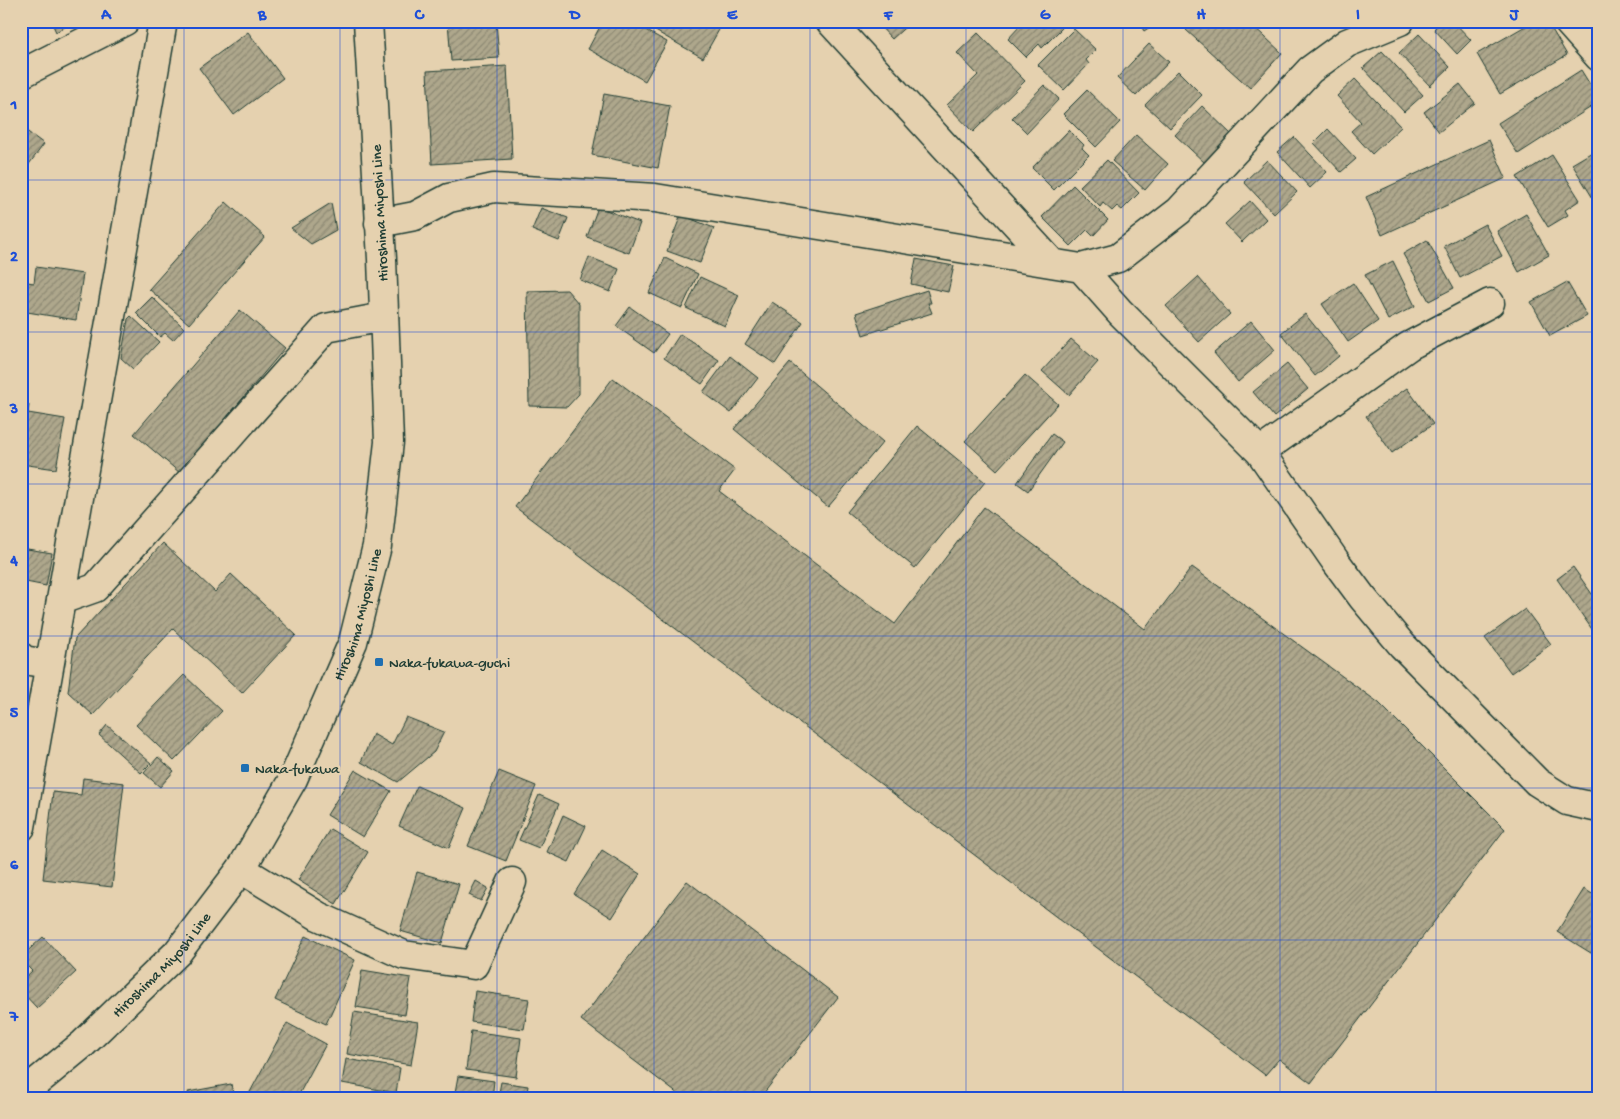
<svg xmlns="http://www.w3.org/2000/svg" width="1620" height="1119" font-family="'Gochi Hand',sans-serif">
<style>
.building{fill:url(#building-hatch);stroke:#1f3d34}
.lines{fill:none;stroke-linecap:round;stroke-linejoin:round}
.street-casing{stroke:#1f3d34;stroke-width:31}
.primary-casing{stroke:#1f3d34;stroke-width:31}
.street{stroke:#e5d1af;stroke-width:28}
.primary{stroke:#e5d1af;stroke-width:28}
.grid{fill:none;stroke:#1d4ed8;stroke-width:1;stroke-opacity:0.55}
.poi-dot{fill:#1f6fb2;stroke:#e5d1af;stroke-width:2}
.labels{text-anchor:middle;stroke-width:5;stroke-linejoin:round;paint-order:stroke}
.street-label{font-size:15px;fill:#1f3d34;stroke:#e5d1af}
.poi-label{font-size:15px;fill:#1f3d34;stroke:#e5d1af;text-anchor:start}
.neatline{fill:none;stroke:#1d4ed8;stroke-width:2}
.grid-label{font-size:16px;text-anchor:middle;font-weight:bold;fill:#1d4ed8}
</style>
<defs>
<pattern id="building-hatch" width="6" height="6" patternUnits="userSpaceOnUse" patternTransform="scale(1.25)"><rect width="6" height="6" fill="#aea78c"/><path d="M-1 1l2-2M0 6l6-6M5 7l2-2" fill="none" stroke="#8d8973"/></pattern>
</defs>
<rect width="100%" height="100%" fill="#e5d1af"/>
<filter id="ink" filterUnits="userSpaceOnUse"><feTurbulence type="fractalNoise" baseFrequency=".02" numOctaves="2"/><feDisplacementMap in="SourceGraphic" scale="10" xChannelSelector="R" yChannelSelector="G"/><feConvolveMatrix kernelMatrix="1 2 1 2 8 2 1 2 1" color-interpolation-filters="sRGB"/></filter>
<g filter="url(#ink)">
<path class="building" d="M 51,21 L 75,21 L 56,32 Z
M 448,21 L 496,21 L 499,58 L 451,61 Z
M 603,21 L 629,21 L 667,42 L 645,81 L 588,49 Z
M 644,21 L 724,21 L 703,58 L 643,24 Z
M 875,21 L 912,21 L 892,39 Z
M 1015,21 L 1063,21 L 1066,24 L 1042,48 L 1039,44 L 1026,57 L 1008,39 L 1020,26 Z
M 1138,21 L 1159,21 L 1144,31 Z
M 1194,21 L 1248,21 L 1282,53 L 1250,88 L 1186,30 Z
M 1442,21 L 1453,21 L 1471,40 L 1457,54 L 1434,29 Z
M 1534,21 L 1547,21 L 1567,55 L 1500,94 L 1477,54 Z
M 21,24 L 28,36 L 21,39 Z
M 1074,29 L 1096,50 L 1086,60 L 1089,64 L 1064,90 L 1038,65 Z
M 248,32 L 283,78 L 234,115 L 199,68 Z
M 978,33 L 1025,81 L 973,132 L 947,105 L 978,75 L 957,53 Z
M 1419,34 L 1450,67 L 1430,86 L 1399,53 Z
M 1149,44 L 1169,62 L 1136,96 L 1117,78 Z
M 1382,51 L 1423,95 L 1404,112 L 1363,68 Z
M 507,66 L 512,159 L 432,164 L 427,71 Z
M 1581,70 L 1599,99 L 1599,102 L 1518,154 L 1498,123 Z
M 1178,71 L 1202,95 L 1170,128 L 1145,105 Z
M 1355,79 L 1401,127 L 1372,154 L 1351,131 L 1361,122 L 1337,96 Z
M 1460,84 L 1475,103 L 1439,132 L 1424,112 Z
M 1044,85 L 1059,99 L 1027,133 L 1012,118 Z
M 1087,90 L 1120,122 L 1096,147 L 1063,114 Z
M 604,94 L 670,106 L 658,168 L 592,155 Z
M 1202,106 L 1232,135 L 1205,163 L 1175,135 Z
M 21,127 L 44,144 L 21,175 Z
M 1328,129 L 1356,159 L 1341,172 L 1314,143 Z
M 1069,130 L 1084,145 L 1082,148 L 1089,155 L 1054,190 L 1032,168 Z
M 1136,135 L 1168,164 L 1145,190 L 1112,161 Z
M 1294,137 L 1327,172 L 1310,188 L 1277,152 Z
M 1489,140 L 1506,178 L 1382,235 L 1366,197 Z
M 1599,148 L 1599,208 L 1572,164 Z
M 1552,155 L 1580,200 L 1565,210 L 1568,215 L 1548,227 L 1517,177 Z
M 1107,160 L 1139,193 L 1122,210 L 1117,206 L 1112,211 L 1103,203 L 1100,207 L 1080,186 Z
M 1267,160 L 1297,192 L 1274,214 L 1244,182 Z
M 1073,185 L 1108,220 L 1093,236 L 1087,230 L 1071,246 L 1042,217 Z
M 1250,201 L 1266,219 L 1242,242 L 1225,224 Z
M 226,202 L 265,237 L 189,324 L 149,289 Z
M 331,203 L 336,230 L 311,244 L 291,228 Z
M 598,207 L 640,223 L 629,253 L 587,237 Z
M 541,208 L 568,218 L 559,241 L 532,230 Z
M 1526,214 L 1549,255 L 1519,272 L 1497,231 Z
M 681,215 L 714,228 L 700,263 L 667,251 Z
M 1485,224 L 1502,256 L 1460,278 L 1444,246 Z
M 1427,240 L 1454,288 L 1429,301 L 1403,254 Z
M 589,257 L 619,269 L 610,292 L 580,280 Z
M 665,258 L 698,274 L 682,308 L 649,293 Z
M 916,259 L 954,266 L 948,292 L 911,284 Z
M 1393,261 L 1415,306 L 1388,320 L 1365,275 Z
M 36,267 L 83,274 L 76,320 L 21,311 L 21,281 L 34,283 Z
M 700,277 L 739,295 L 725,326 L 686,308 Z
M 1198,277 L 1230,314 L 1199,342 L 1166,306 Z
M 1567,282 L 1587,316 L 1550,336 L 1531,302 Z
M 1353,283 L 1378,321 L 1348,342 L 1322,304 Z
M 567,290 L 579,304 L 579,394 L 567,407 L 529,406 L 527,291 Z
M 927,290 L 931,303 L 928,303 L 932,313 L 863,335 L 856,313 Z
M 152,297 L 184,328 L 173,340 L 165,333 L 160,337 L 136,313 Z
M 772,302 L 803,322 L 775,364 L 745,344 Z
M 630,307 L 668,334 L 654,353 L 616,326 Z
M 240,310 L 285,348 L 180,473 L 134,434 Z
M 1305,314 L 1339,356 L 1315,376 L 1281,333 Z
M 131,316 L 159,342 L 133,369 L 121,358 L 128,319 Z
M 1251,321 L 1275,350 L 1238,382 L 1214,353 Z
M 680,334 L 719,360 L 702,384 L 664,358 Z
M 1071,339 L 1098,362 L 1069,395 L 1042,371 Z
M 730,356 L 758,378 L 731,413 L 703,392 Z
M 790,363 L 883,442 L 828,507 L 734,429 Z
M 1287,364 L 1308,389 L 1274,417 L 1253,392 Z
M 1025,375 L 1058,404 L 997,470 L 965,441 Z
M 613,378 L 735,470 L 719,491 L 895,624 L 984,507 L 1145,629 L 1192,567 L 1379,703 L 1505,829 L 1311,1083 L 1279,1059 L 1265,1075 L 515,507 Z
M 1407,388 L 1433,424 L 1392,453 L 1366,416 Z
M 21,404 L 29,405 L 28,413 L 65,419 L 56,469 L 21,464 Z
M 917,426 L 985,482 L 915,568 L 847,512 Z
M 1052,434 L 1063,442 L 1028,491 L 1017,483 Z
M 163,543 L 215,592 L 231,574 L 296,635 L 242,693 L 173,629 L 93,715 L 68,692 L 75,638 Z
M 21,548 L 52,553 L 46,586 L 21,581 Z
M 1573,567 L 1599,604 L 1599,633 L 1596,635 L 1557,579 Z
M 1525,609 L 1551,644 L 1511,673 L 1485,638 Z
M 184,675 L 222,711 L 174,761 L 136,725 Z
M 406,717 L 444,732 L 434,752 L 398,782 L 361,762 L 373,734 L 392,745 Z
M 107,725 L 151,763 L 141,773 L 99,735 Z
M 158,757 L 174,771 L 160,787 L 144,773 Z
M 355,770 L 391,791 L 363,837 L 327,815 Z
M 499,771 L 536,786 L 506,861 L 468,846 Z
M 83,778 L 124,783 L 112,887 L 43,879 L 53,792 L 81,795 Z
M 417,786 L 466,808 L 449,848 L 399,826 Z
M 539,795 L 559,804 L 539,848 L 519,840 Z
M 563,815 L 586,826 L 569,862 L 547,852 Z
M 330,829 L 368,852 L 336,904 L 298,880 Z
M 602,850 L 640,874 L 612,918 L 574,894 Z
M 417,872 L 459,884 L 442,943 L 400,931 Z
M 476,881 L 488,888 L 481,901 L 469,895 Z
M 687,881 L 838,997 L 760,1098 L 683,1098 L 581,1020 Z
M 1584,889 L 1599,898 L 1599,958 L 1557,932 Z
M 305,936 L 355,960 L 326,1024 L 275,1000 Z
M 43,937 L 76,972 L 37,1008 L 21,991 L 21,981 L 32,971 L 21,960 L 21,957 Z
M 362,970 L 411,978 L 405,1015 L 356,1007 Z
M 475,991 L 529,999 L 524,1029 L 471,1022 Z
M 354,1012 L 418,1022 L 411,1065 L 347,1054 Z
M 287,1023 L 326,1044 L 297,1098 L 256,1098 L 249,1094 Z
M 471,1031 L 521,1038 L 516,1077 L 466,1070 Z
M 346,1059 L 400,1068 L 396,1093 L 342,1083 Z
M 458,1076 L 494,1081 L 492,1098 L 454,1098 Z
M 501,1082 L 528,1086 L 526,1098 L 498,1098 Z
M 231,1084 L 234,1098 L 190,1098 L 188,1092 Z"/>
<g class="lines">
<g class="street-casing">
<path id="street" d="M 830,21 L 1052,263
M 1567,21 L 1599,57
M 21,74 L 125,21
M 379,223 L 415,216 L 449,198 L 494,188 L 655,198 L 1081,268 L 1118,258 L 1179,211 L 1310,70 L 1347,43 L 1400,21
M 1081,268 L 1120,312 L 1260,452 L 1336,562 L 1362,597 L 1402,645 L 1537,782 L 1567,801 L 1599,808
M 1260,452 L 1409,346 L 1490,303
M 61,600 L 95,588 L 326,328 L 384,317
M 21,657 L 23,660 L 49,664
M 21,827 L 163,21
M 241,869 L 318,916 L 404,955 L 474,965 L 512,882"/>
</g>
<g class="primary-casing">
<g id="primary">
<path id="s1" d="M 21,1095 L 83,1044 L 177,953 L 241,869 L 293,779 L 353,642 L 377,546 L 389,442 L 382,259 L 368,21"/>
</g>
</g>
<use href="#street" class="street"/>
<use href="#primary" class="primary"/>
</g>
</g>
<path class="grid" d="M 184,21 L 184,1098M 340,21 L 340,1098M 497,21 L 497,1098M 654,21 L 654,1098M 810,21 L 810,1098M 966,21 L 966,1098M 1123,21 L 1123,1098M 1280,21 L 1280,1098M 1436,21 L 1436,1098M 21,180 L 1599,180M 21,332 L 1599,332M 21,484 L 1599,484M 21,636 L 1599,636M 21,788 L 1599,788M 21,940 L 1599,940"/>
<g class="poi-dot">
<rect x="374" y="657" width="10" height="10" rx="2.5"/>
<rect x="240" y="763" width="10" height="10" rx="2.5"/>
</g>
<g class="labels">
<g class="street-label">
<text transform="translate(379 213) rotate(-93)" y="5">Hiroshima Miyoshi Line</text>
<text dy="5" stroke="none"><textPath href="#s1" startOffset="598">Hiroshima Miyoshi Line</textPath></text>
<text dy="5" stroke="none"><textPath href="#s1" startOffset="192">Hiroshima Miyoshi Line</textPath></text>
</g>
<g class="poi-label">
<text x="389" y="667">Naka-fukawa-guchi</text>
<text x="255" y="773">Naka-fukawa</text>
</g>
</g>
<rect width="1620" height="1119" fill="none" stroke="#e5d1af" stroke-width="55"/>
<rect x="28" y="28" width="1564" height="1064" class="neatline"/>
<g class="grid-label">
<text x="106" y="19">A</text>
<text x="262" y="19">B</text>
<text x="419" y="19">C</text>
<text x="575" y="19">D</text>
<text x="732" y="19">E</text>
<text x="888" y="19">F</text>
<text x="1045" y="19">G</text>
<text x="1201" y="19">H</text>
<text x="1358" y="19">I</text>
<text x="1514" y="19">J</text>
<text x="14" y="109">1</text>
<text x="14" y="261">2</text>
<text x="14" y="413">3</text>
<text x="14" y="565">4</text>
<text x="14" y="717">5</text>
<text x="14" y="869">6</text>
<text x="14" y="1021">7</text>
</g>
</svg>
